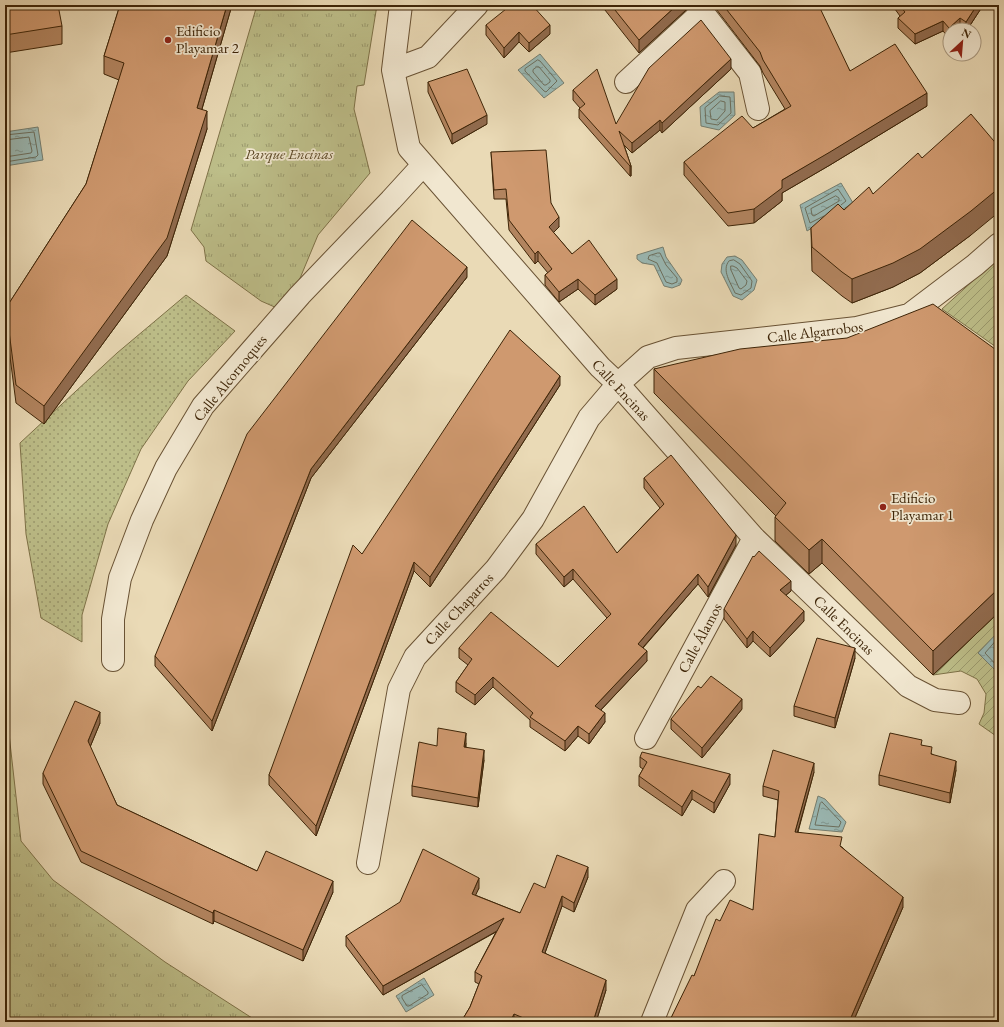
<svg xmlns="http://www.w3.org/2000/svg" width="1004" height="1027" font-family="'EB Garamond',serif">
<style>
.grass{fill:url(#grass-dots);stroke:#7e7248}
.park{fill:url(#park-tufts);stroke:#7e7248}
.garden{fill:url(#garden-furrows);stroke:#7e7248}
.water{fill:url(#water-ripples);stroke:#757e70}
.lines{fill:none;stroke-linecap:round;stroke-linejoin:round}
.shore{stroke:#6c6f5e;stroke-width:1}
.minor-casing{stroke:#695234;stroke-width:24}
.minor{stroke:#f1e7d0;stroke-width:22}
.wall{fill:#b2845f;stroke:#3e2508}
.shaded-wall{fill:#916b4e;stroke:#3e2508}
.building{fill:#cf996f;stroke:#3e2508}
.poi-dot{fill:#8f2418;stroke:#f1e7d0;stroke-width:1.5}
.labels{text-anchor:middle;stroke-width:3.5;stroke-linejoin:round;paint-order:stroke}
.poi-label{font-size:15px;fill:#3e2508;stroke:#f1e7d0;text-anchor:start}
.park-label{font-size:15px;font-style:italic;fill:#5e4b28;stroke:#f1e7d0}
.street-label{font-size:15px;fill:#3e2508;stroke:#f1e7d0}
</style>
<defs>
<pattern id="grass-dots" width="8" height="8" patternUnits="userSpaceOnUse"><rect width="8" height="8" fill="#bdbe89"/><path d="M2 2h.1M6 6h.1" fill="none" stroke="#9b9a6e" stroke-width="1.8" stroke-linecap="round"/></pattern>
<pattern id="park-tufts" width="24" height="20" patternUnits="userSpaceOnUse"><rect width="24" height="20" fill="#bdbe89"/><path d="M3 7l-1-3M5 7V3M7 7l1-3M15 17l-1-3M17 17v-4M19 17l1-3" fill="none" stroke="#9b9a6e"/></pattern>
<pattern id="garden-furrows" width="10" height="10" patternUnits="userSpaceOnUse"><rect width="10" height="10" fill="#bdbe89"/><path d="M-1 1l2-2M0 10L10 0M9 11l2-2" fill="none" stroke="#9b9a6e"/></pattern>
<pattern id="water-ripples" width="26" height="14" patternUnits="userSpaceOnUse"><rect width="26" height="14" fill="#9ab9b5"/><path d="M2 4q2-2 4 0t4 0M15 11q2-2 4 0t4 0" fill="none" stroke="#7f9691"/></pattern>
</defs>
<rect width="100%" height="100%" fill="#eadab6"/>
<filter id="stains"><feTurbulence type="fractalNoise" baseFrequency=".005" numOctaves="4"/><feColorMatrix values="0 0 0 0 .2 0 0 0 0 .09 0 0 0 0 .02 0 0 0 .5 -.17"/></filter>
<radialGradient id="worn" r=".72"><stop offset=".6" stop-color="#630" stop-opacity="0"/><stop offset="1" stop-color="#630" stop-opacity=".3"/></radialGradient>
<path class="grass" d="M 186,295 L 235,331 L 188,381 L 141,449 L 108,524 L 82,615 L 82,642 L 41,618 L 26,534 L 20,443 L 117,353 Z"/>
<path class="park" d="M 257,5 L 377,5 L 364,85 L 357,86 L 354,109 L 370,173 L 318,235 L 286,312 L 261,301 L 206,261 L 204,247 L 191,230 Z
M 5,698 L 21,841 L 53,880 L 165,962 L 252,1018 L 262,1022 L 5,1022 Z"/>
<path class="garden" d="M 999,257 L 999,349 L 942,309 Z
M 999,612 L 999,738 L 979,724 L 984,713 L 986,694 L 977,679 L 961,671 L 933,675 Z"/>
<path class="water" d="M 540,54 L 564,83 L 544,98 L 518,70 Z
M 719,92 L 734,92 L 735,115 L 719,130 L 701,126 L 700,107 Z
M 38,127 L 43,160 L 5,166 L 5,132 Z
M 841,183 L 853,203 L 807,231 L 800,205 Z
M 663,247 L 666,257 L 682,280 L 680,285 L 672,288 L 664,286 L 654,265 L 642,263 L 637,259 L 637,255 Z
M 735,256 L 742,260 L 757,280 L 754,290 L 742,300 L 733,296 L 721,272 L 722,264 L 727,257 Z
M 999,631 L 999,674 L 978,653 Z
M 818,796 L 825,799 L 846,822 L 842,832 L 809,829 Z
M 424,978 L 434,995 L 406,1012 L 396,996 Z"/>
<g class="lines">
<path class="shore" d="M 538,60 L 540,61 L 557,81 L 546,92 L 544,91 L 525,71 L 525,69 Z
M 537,67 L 539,67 L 550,80 L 550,82 L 546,85 L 544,85 L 533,72 L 533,70 Z
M 720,96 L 730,97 L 731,113 L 718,125 L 706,123 L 705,108 Z
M 721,101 L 725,102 L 725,111 L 717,120 L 711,119 L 710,111 Z
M 5,135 L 34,132 L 38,155 L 36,157 L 5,162
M 5,140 L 29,137 L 32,151 L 31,153 L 5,157
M 836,196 L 839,198 L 839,201 L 814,216 L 812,215 L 811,209 Z
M 824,216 L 810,223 L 805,208 L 838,189 L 846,201 L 841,205
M 658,253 L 660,253 L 666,265 L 677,278 L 677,282 L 672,284 L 666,282 L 657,263 L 648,259 L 649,256 Z
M 734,260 L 740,264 L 752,281 L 751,288 L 741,295 L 735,293 C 731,283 721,270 729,261 Z
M 731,266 L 733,266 L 737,268 L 747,281 L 746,285 L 741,289 L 739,288 L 731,270 Z
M 999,637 L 985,653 L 999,668
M 822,802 L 841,822 L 839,827 L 815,825 L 820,804 Z
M 422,985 L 428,992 L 428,994 L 409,1006 L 407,1006 L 402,998 L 402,996 Z"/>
<g class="minor-casing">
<path id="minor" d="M 401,5 L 393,70 L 409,148 L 600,367 L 618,384 L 754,538 L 908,686 L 935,700 L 959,703
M 697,5 L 750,73 L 758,109
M 393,70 L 428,57 L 477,5
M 626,82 L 702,12
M 113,660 L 113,619 L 120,578 L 142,520 L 166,468 L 203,406 L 300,295 L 391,200 L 423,165
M 646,738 L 754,538
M 368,863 L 399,689 L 415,657 L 496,569 L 533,519 L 589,418 L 618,384 L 648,357 L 676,348 L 857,328 L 909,315 L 975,265 L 999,244
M 652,1022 L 697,910 L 724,881"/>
</g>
<use href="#minor" class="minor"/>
</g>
<path class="wall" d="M 5,5 L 62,26 L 62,44 L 5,53 Z
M 120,5 L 232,5 L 202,109 L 207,129 L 167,256 L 44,424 L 16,403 L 6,326 L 6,308 L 86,184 L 119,80 L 104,74 L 104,56 Z
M 601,5 L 686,5 L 686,10 L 639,53 Z
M 713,5 L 812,5 L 850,71 L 927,106 L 830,165 L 782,193 L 782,201 L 754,223 L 728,226 L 684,175 L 684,162 L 753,128 L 785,109 L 763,73 L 760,66 Z
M 892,5 L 980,5 L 980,10 L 967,30 L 962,30 L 960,28 L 949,38 L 943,31 L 915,44 L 898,28 L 898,18 L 900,16 Z
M 486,25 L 550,34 L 529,52 L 519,42 L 504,58 L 486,35 Z
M 731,69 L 662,133 L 660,130 L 632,153 L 624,145 L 631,166 L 631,176 L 630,176 L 579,118 L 579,109 L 580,108 L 573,100 L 573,90 L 616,124 Z
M 428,82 L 487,124 L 452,144 L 428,92 Z
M 491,152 L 551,203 L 559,227 L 553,232 L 572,254 L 617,289 L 595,305 L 578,289 L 559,302 L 545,285 L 545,275 L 548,273 L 538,261 L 535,264 L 509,230 L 506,199 L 494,199 Z
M 873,194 L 971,235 L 920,273 L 893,287 L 852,303 L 842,296 L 812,271 L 811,228 Z
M 467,277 L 311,478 L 212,731 L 155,666 L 155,656 Z
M 999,352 L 999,612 L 933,675 L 822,563 L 809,574 L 775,541 L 775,517 L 776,516 L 654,393 L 654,369 Z
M 560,385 L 430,587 L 414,571 L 316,836 L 269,785 L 269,775 L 362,554 Z
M 644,478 L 736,545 L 708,597 L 698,584 L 643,648 L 647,661 L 601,710 L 605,722 L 589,744 L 578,736 L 565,751 L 530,727 L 530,720 L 493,687 L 475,705 L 456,692 L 456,682 L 468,665 L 459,658 L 459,648 L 558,667 L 607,618 L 573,579 L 564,587 L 536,554 L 536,544 L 617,553 L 660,508 L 644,488 Z
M 791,591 L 786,595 L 804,621 L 770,657 L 753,641 L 747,648 L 724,619 L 724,609 Z
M 855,658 L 835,728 L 794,716 L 794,706 Z
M 742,709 L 702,758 L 671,729 L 671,719 Z
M 100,723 L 90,747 L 117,805 L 257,871 L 333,892 L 303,961 L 214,921 L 213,924 L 81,862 L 43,784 L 43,773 Z
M 466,743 L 466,747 L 484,760 L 478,807 L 412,796 L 412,786 L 437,746 Z
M 922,745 L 932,754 L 956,770 L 950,803 L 879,785 L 879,775 Z
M 640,757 L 730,784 L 714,813 L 692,799 L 682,816 L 639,786 L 639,776 L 643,769 L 640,767 Z
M 814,772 L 798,832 L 842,847 L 903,907 L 853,1022 L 669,1022 L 694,976 L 720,921 L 753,910 L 775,837 L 778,800 L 763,796 L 763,786 Z
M 588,877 L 574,912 L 562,906 L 545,953 L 606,990 L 596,1022 L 461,1022 L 470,1007 L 479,984 L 475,982 L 475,972 L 496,932 L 383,995 L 346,946 L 346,936 L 479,888 L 475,895 L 520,913 L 545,888 Z"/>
<path class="shaded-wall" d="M 227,5 L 232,5 L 197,126 L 197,108 Z
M 677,5 L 686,5 L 686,10 L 639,53 L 639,40 Z
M 977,5 L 980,5 L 980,10 L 967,30 L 966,30 L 966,22 Z
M 960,18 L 960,28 L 958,30 L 950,30 L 950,37 L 949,38 L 949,28 Z
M 943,21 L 943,31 L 915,44 L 915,34 Z
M 550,25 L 550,34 L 529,52 L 529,43 Z
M 519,32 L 519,42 L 504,58 L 504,48 Z
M 731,59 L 731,69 L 662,133 L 662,123 Z
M 927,93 L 927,106 L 830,165 L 782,193 L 782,201 L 754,223 L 754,209 L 782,180 Z
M 207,111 L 207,129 L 167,256 L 44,424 L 44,406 Z
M 487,115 L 487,124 L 452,144 L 452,134 Z
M 660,120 L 660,130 L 632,153 L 632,143 Z
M 630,166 L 631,166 L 631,176 L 630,176 Z
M 999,188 L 999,212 L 971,235 L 920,273 L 893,287 L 852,303 L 852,279 Z
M 559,217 L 559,227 L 549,237 L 549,227 Z
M 538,251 L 538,261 L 535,264 L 535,254 Z
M 467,267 L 467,277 L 311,478 L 212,731 L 212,721 L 311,469 Z
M 578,279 L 578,289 L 559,302 L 559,292 Z
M 617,279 L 617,289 L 595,305 L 595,295 Z
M 560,376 L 560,385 L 430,587 L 430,577 Z
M 736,535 L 736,545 L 708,597 L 708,587 Z
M 822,539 L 822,563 L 809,574 L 809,550 Z
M 414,562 L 414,571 L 316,836 L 316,826 Z
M 573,569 L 573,579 L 564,587 L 564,577 Z
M 698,574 L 698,584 L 638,653 L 638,644 Z
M 791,581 L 791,591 L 780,600 L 780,590 Z
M 999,588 L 999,612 L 933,675 L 933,651 Z
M 804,611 L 804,621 L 770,657 L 770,648 Z
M 753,631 L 753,641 L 747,648 L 747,639 Z
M 855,648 L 855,658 L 835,728 L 835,718 Z
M 647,651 L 647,661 L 595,716 L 595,706 Z
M 493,677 L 493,687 L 475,705 L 475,695 Z
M 742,699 L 742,709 L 702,758 L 702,748 Z
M 100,712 L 100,723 L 88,752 L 88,741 Z
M 605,713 L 605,722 L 589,744 L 589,734 Z
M 578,726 L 578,736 L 565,751 L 565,741 Z
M 466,733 L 466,743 L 464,757 L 464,747 Z
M 484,750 L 484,760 L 478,807 L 478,798 Z
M 956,761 L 956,770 L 950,803 L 950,793 Z
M 814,763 L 814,772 L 795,841 L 795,832 Z
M 730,774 L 730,784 L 714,813 L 714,803 Z
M 692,790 L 692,799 L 682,816 L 682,807 Z
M 588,867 L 588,877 L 574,912 L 574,903 Z
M 479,878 L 479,888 L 472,903 L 472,894 Z
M 333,881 L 333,892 L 303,961 L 303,950 Z
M 562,896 L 562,906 L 542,961 L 542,952 Z
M 903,897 L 903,907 L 853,1022 L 849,1022 Z
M 214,910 L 214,921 L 213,924 L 213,913 Z
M 504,918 L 504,927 L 383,995 L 383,986 Z
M 606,980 L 606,990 L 596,1022 L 593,1022 Z
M 514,1014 L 514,1022 L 510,1022 Z"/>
<path class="building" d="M 5,5 L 58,5 L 62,26 L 5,35 Z
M 120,5 L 227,5 L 197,108 L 207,111 L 167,238 L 44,406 L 16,385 L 6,308 L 86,184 L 124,63 L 104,56 Z
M 511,5 L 532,5 L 550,25 L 529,43 L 519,32 L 504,48 L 486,25 Z
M 611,5 L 677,5 L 639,40 Z
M 723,5 L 812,5 L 815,10 L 819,6 L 850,71 L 895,44 L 927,93 L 830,152 L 782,180 L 782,188 L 754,209 L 728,213 L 684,162 L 742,116 L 753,128 L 791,106 L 763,60 L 760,52 Z
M 899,5 L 977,5 L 966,22 L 960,18 L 949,28 L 943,21 L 915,34 L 898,18 L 905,12 Z
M 701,20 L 731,59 L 662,123 L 660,120 L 632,143 L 619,131 L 631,166 L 630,166 L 579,109 L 585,104 L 573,90 L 597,69 L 616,124 L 649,68 Z
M 467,69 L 487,115 L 452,134 L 428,82 Z
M 971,114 L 999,147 L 999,188 L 971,211 L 920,249 L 893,263 L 852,279 L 842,272 L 812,247 L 811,228 L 838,204 L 844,210 L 869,187 L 873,194 L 918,153 L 922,158 Z
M 546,150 L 551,203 L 559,217 L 549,227 L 572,254 L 589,240 L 617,279 L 595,295 L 578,279 L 559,292 L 545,275 L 552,269 L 538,251 L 535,254 L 509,220 L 506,189 L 494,190 L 491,152 Z
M 412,220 L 467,267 L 311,469 L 212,721 L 155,656 L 247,434 Z
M 933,304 L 999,352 L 999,588 L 933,651 L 822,539 L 809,550 L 775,517 L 786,503 L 654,369 L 740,349 L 847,338 Z
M 510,330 L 560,376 L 430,577 L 414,562 L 316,826 L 269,775 L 353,545 L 362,554 Z
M 671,455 L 736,535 L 708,587 L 698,574 L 638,644 L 647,651 L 595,706 L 605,713 L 589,734 L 578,726 L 565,741 L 530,717 L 533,713 L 493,677 L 475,695 L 456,682 L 472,659 L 459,648 L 491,612 L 558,667 L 611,614 L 573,569 L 564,577 L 536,544 L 584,506 L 617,553 L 664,504 L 644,478 Z
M 759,551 L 791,581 L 780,590 L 804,611 L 770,648 L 753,631 L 747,639 L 724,609 L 753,556 L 754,557 Z
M 817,638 L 855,648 L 835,718 L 794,706 Z
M 711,676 L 742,699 L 702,748 L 671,719 L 698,686 L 701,688 Z
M 75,701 L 100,712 L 88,741 L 117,805 L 257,871 L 266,851 L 333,881 L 303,950 L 214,910 L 213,913 L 81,851 L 43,773 Z
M 438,728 L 466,733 L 464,747 L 484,750 L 478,798 L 412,786 L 419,742 L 437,746 Z
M 890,733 L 922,740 L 921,745 L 932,747 L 931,754 L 956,761 L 950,793 L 879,775 Z
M 773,750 L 814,763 L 795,832 L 842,837 L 840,846 L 903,897 L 849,1022 L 669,1022 L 692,975 L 694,976 L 716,919 L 720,921 L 730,900 L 753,910 L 759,834 L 775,837 L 779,791 L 763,786 Z
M 642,752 L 730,774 L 714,803 L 692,790 L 682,807 L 639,776 L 647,762 L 640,757 Z
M 423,849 L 479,878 L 472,894 L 520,913 L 534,883 L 545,888 L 557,855 L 588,867 L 574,903 L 562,896 L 542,952 L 606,980 L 593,1022 L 533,1022 L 514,1014 L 510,1022 L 461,1022 L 470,1007 L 482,976 L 475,972 L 504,918 L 383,986 L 346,936 L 400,902 Z"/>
<g class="poi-dot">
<circle cx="168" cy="40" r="4"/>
<circle cx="883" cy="507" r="4"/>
</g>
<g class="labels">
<g class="poi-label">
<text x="176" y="36">Edificio<tspan x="176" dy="17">Playamar 2</tspan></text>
<text x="891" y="503">Edificio<tspan x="891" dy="17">Playamar 1</tspan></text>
</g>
<g class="park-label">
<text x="289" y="159">Parque Encinas</text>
</g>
<g class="street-label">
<text transform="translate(815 332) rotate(-7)" y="5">Calle Algarrobos</text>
<text transform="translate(230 378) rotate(-51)" y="5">Calle Alcornoques</text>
<text transform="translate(621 390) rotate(47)" y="5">Calle Encinas</text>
<text transform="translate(459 609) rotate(-47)" y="5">Calle Chaparros</text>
<text transform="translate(844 625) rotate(44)" y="5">Calle Encinas</text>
<text transform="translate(700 638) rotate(-62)" y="5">Calle Álamos</text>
</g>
</g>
<rect width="1004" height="1027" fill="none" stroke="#eadab6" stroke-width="20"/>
<rect x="6" y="6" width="992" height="1015" fill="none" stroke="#3e2508" stroke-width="2"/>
<rect x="10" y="10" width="984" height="1007" fill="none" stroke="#3e2508"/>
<g transform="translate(962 42) rotate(26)"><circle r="19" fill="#f1e7d0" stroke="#a99980"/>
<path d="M0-3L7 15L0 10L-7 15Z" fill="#8f2418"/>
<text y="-6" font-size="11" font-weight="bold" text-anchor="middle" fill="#3e2508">N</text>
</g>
<rect width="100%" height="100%" filter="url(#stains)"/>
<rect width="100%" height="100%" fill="url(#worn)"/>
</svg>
